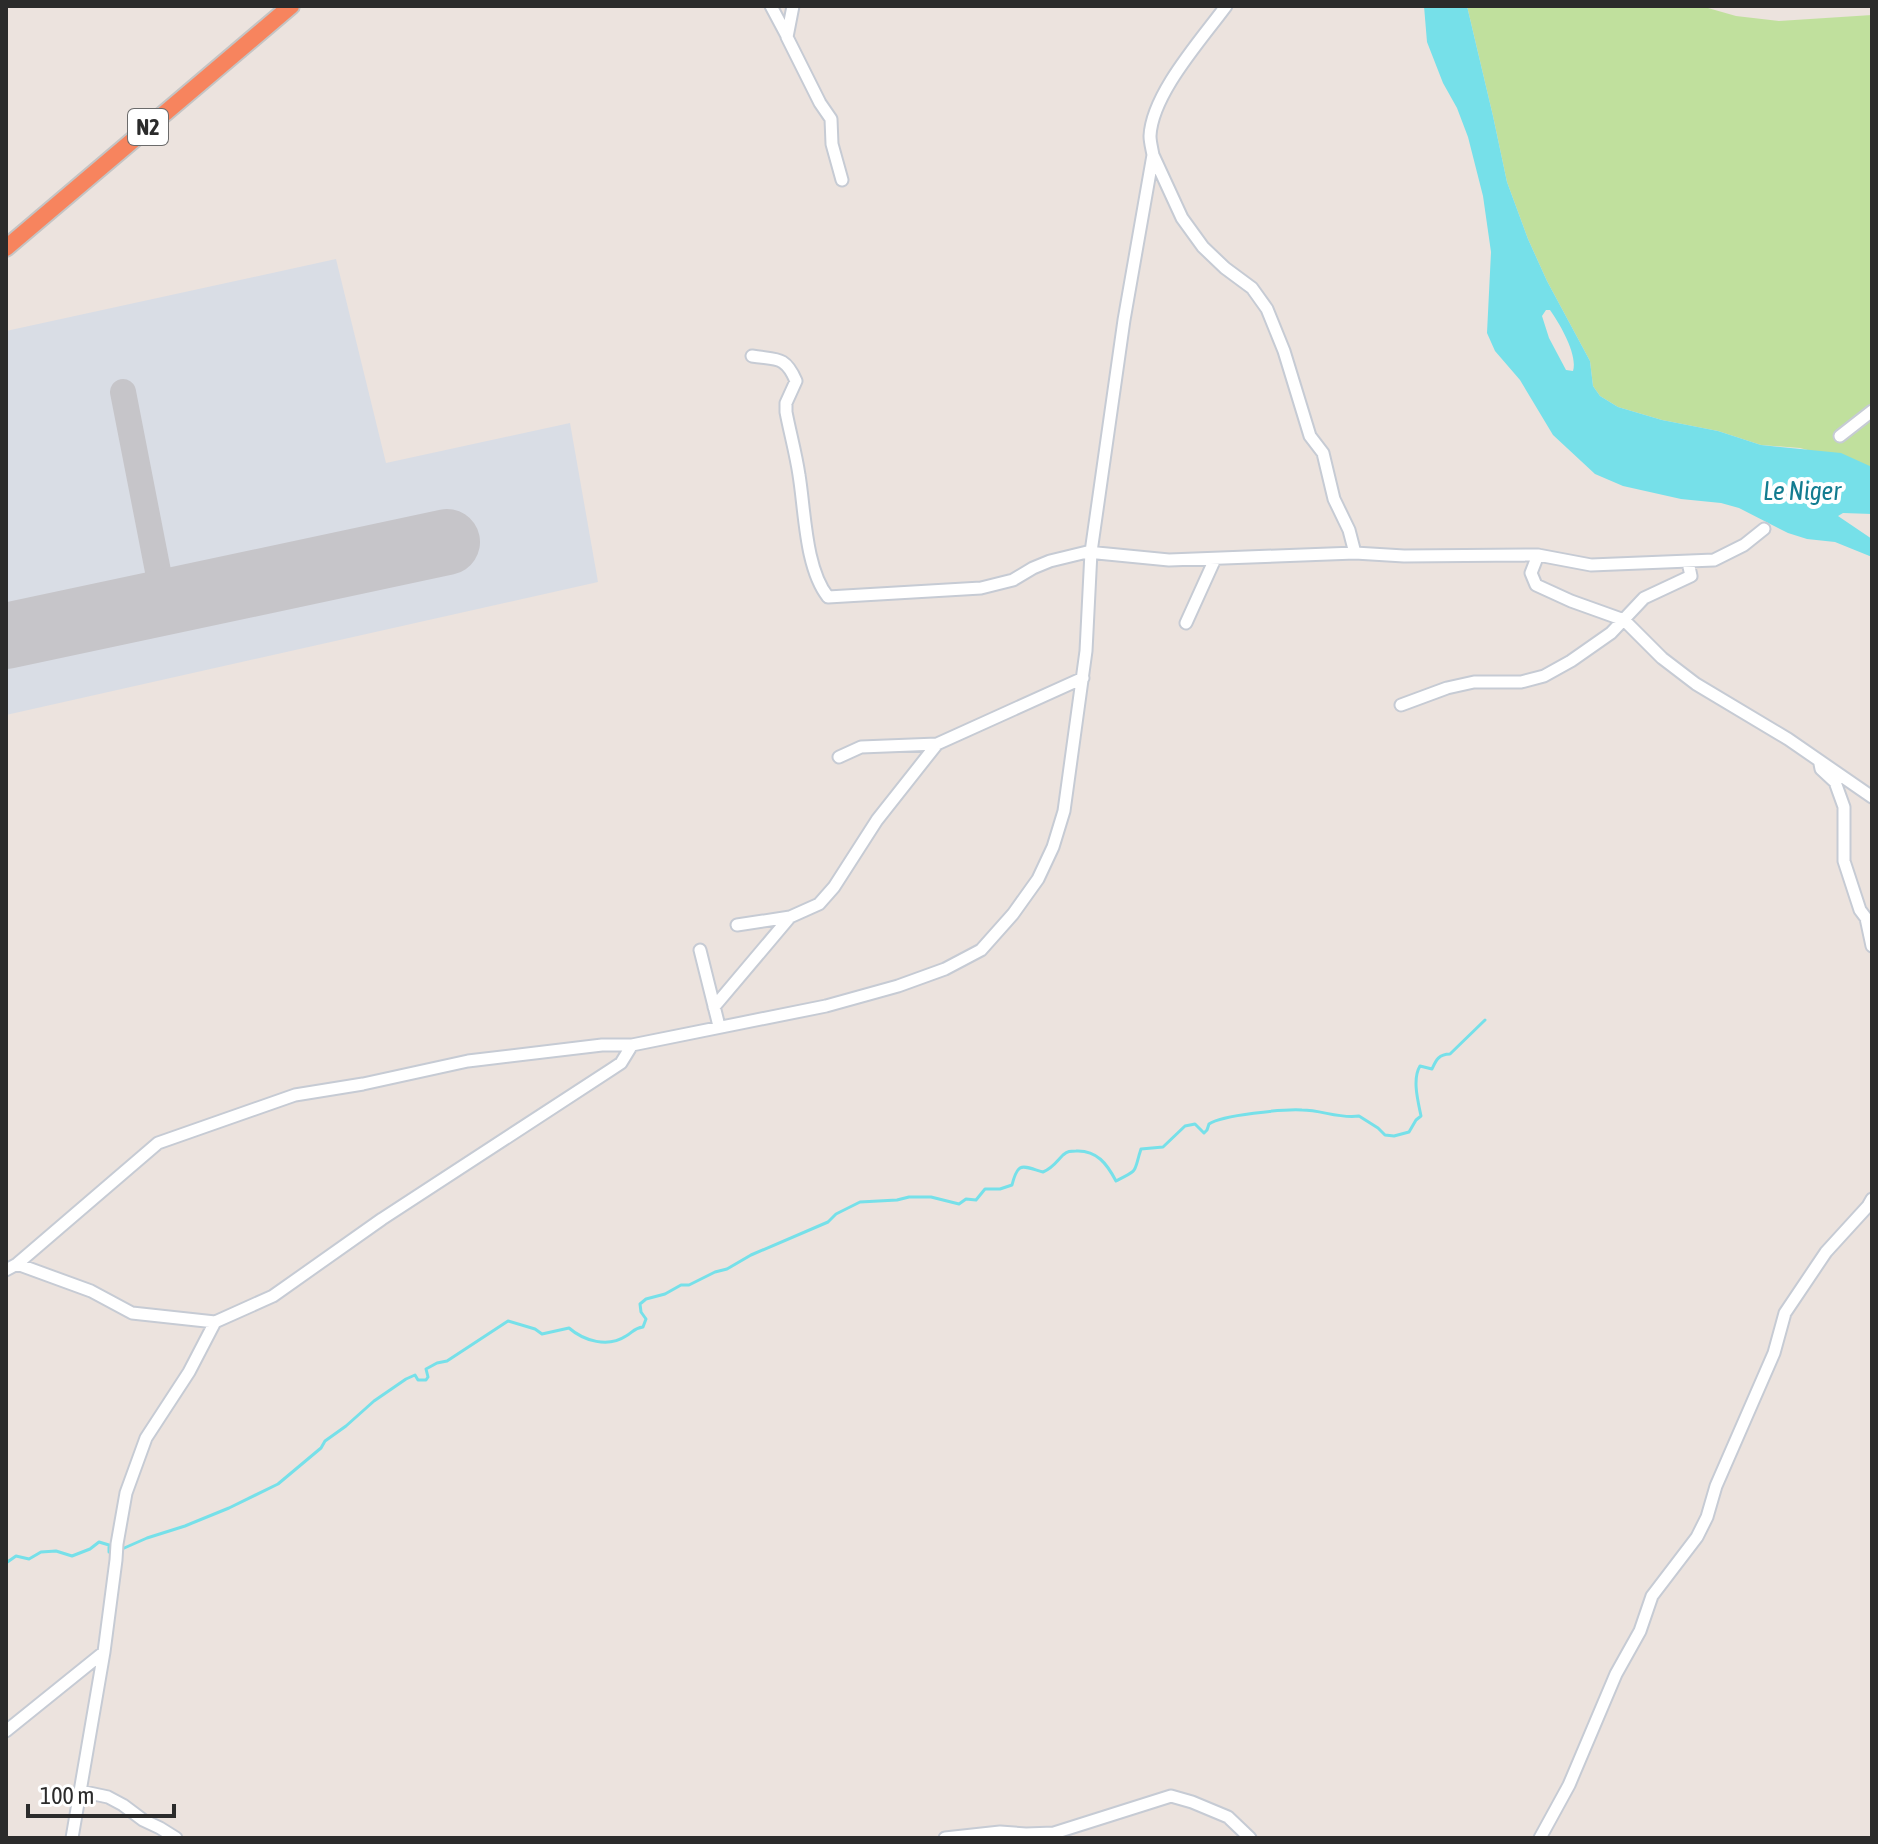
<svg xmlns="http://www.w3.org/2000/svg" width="1878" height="1844" font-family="'Asap Condensed',sans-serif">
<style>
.airport{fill:#d9dde5}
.green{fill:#c0e09d}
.water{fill:#76e0e9;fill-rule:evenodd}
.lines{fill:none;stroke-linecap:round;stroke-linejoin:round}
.stream{stroke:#76e0e9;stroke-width:3}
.taxiway{stroke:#c6c5c9;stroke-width:26}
.runway{stroke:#c6c5c9;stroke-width:66}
.minor-casing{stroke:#c6cbd4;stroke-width:15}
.highway-casing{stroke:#c4c4c4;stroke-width:20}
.minor{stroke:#fff;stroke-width:11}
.highway{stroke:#f7845e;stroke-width:16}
.labels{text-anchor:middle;stroke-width:8;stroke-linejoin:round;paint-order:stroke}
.shield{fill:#fff;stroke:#6b6b6b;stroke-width:2}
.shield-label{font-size:22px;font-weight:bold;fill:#2b2b2b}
.water-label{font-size:26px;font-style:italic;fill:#137c90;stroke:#fff}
</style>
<rect width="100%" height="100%" fill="#ece3de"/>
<path class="airport" d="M 336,259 L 386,463 L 570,423 L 598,582 L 6,715 L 6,331 Z"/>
<path class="green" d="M 1467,6 L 1701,6 L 1736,16 L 1779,21 L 1872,15 L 1872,467 L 1800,448 L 1761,445 L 1718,431 L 1662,420 L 1618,407 L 1600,396 L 1593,386 L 1590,361 L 1547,281 L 1528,239 L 1507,182 L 1493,116 Z"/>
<path class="water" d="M 1424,6 L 1467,6 L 1493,116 L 1507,182 L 1528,239 L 1547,281 L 1590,361 L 1593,386 L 1600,396 L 1618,407 L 1662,420 L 1718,431 L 1761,445 L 1841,453 L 1872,467 L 1872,514 L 1843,513 L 1838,516 L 1872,539 L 1872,557 L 1835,542 L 1807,539 L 1788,533 L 1739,508 L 1721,503 L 1681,499 L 1623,486 L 1595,474 L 1553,435 L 1520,380 L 1495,351 L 1487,333 L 1491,252 L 1483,196 L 1468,137 L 1457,108 L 1443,83 L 1427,42 ZM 1546,310 L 1550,310 C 1560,324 1578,355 1573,371 L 1566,370 L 1549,338 L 1542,316 Z"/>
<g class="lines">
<path class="stream" d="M 122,1549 L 147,1538 L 185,1526 L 229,1508 L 278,1484 L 321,1448 L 325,1441 L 346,1426 L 374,1401 L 406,1379 L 415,1375 L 418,1380 L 426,1380 L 428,1377 L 426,1369 L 437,1363 L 447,1361 L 508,1321 L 535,1329 L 542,1334 L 569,1328 C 584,1341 608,1348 626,1336 C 633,1332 634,1328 643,1327 L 646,1319 L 641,1312 L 640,1304 L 646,1299 L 665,1294 L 681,1285 L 689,1285 L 715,1272 L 727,1269 L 751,1255 L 828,1222 L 836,1214 L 860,1202 L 897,1200 L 909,1197 L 931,1197 L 959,1204 L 966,1199 L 976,1200 L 985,1189 L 1000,1189 L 1012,1185 C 1018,1161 1022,1166 1043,1172 C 1053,1168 1056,1162 1063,1155 C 1068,1151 1070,1151 1076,1151 C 1097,1150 1107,1164 1116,1181 C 1140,1169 1133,1173 1141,1149 L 1163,1147 L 1185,1126 L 1195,1124 L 1204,1133 L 1207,1130 L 1209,1124 C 1222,1115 1284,1109 1302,1110 C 1322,1110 1339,1119 1359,1116 L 1378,1128 L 1385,1135 L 1394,1136 L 1409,1132 L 1416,1120 L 1421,1116 C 1418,1101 1412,1079 1420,1066 L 1432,1069 C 1436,1060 1439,1054 1450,1054 L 1485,1020
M 6,1563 L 16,1556 L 29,1559 L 41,1552 L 56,1551 L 72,1556 L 90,1549 L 99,1542 L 109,1545 L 109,1552 L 114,1550"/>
<path class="taxiway" d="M 123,392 L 164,602"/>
<path class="runway" d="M 6,636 L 447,542"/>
<g class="minor-casing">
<path id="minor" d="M 771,6 L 787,36
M 793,6 L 787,37 L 820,103 L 831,119 L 832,144 L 842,180
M 1153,155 L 1182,218 L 1203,247 L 1225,268 L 1252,288 L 1267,309 L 1284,351 L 1310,436 L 1323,453 L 1334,499 L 1349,530 L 1355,553
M 752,356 C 776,360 785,355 796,381 L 786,403 L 786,412 C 790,433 796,454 799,475 C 805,511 805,568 828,597 L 981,588 L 1013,580 L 1033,568 L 1050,561 L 1087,552 L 1169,560 L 1355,553 L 1404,556 L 1538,555 L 1531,573 L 1536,585 L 1571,601 L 1624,620 L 1662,658 L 1696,684 L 1788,739 L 1872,797
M 1840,436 L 1872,411
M 1538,555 L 1591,565 L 1714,560 L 1744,545 L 1764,529
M 1186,623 L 1215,559
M 1401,705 L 1447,688 L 1474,682 L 1521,682 L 1544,676 L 1571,661 L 1611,633 L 1644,598 L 1691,576 L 1688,562
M 839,757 L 861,747 L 937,744
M 1820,764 L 1821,769 L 1835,782 L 1844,807 L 1844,861 L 1860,910 L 1866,918 L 1872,946
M 737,925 L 790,917 L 819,904 L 834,887 L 877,820 L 937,744 L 1083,678
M 700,950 L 719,1026
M 714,1007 L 790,917
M 17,1264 L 158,1143 L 295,1095 L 363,1084 L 468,1061 L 602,1045 L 632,1045
M 6,1270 L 17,1264 L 91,1291 L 132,1313 L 215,1322
M 6,1731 L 104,1652
M 80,1791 L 108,1797 L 123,1805 L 143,1820 L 160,1828 L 176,1838
M 72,1838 L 104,1652 L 116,1560 L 117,1544 L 126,1493 L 146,1438 L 189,1372 L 215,1322 L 273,1296 L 382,1219 L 612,1069 L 621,1063 L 632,1045 L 826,1006 L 898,986 L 945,969 L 981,950 L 1013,914 L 1038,879 L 1053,847 L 1064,811 L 1086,651 L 1091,552 L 1124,320 L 1153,155 C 1152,149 1150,142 1150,136 C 1152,94 1201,40 1226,6
M 945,1838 L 1000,1832 L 1026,1834 L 1054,1833 L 1171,1796 L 1192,1802 L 1228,1817 L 1250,1838
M 1540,1838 L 1569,1785 L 1616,1674 L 1640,1631 L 1652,1596 L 1697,1537 L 1707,1517 L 1716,1486 L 1774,1353 L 1785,1313 L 1826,1252 L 1868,1206 L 1872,1199"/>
</g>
<g class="highway-casing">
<path id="highway" d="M 6,248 L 291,6"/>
</g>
<use href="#minor" class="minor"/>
<use href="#highway" class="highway"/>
</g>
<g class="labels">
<rect class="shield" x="128" y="109" width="40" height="36" rx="6"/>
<g class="shield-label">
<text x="148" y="135">N2</text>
</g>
<g class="water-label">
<text x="1802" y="500">Le Niger</text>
</g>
</g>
<rect width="1878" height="1844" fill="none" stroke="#2b2b2b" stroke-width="16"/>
<path d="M28 1804v12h146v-12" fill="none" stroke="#2b2b2b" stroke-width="4"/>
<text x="40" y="1804" font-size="24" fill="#2b2b2b" stroke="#ffffff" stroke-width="6" paint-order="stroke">100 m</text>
</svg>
